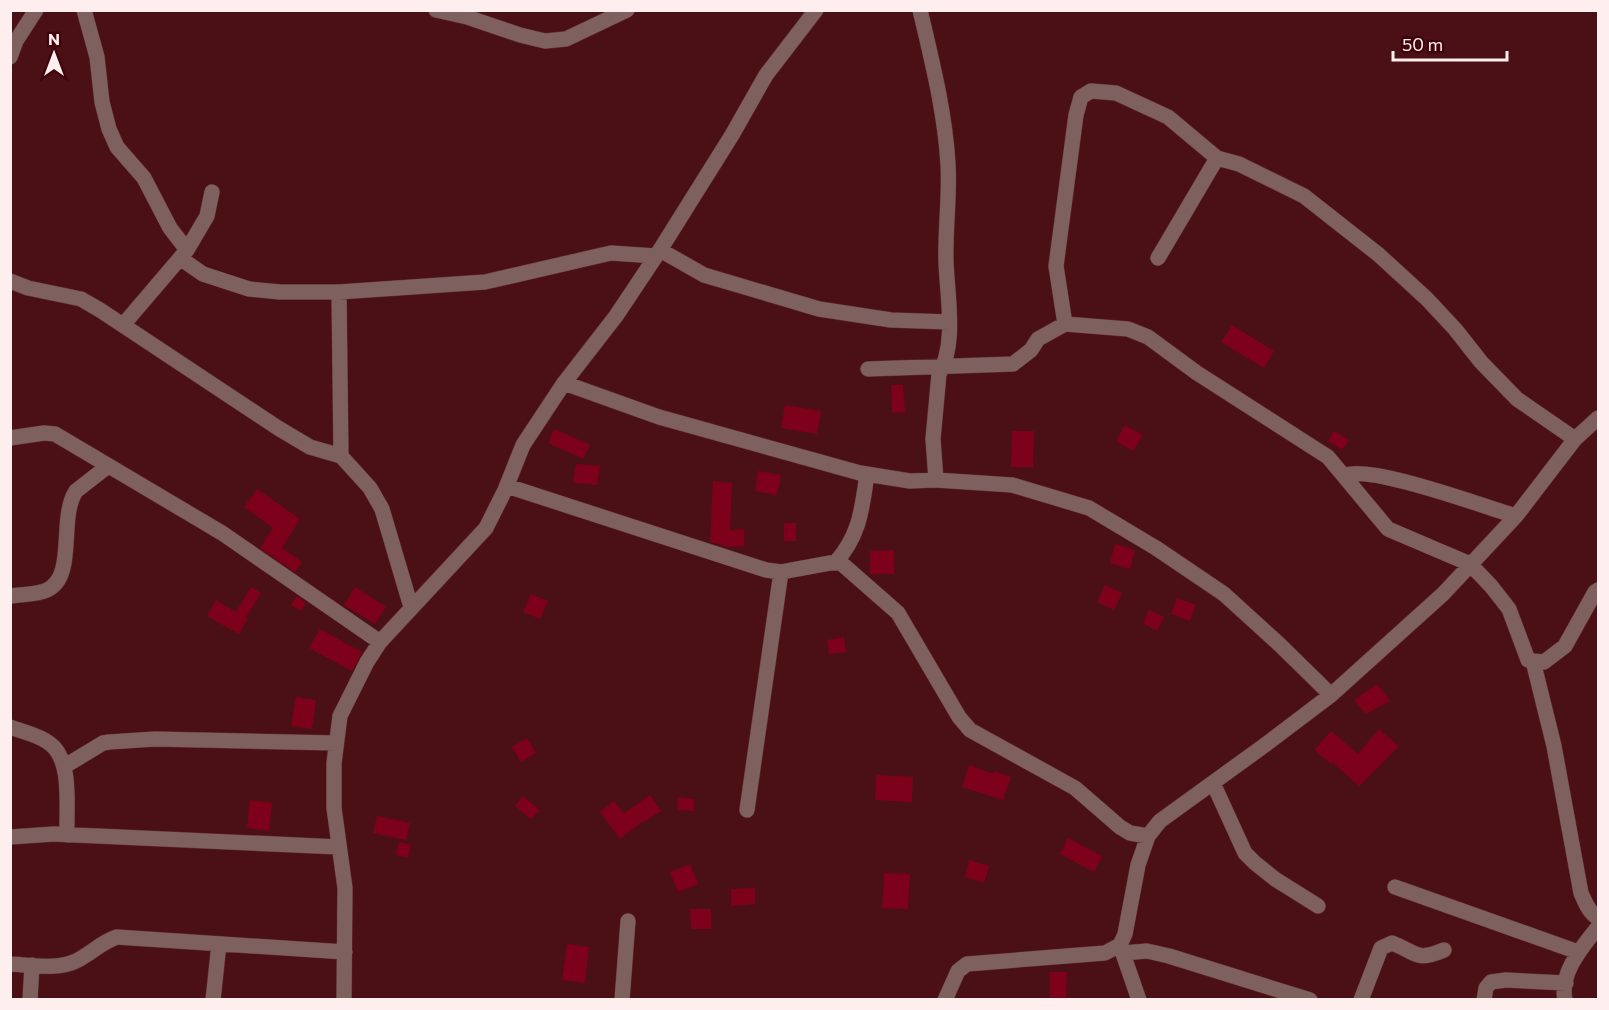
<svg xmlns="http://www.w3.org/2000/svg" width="1609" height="1010" font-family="Commissioner,sans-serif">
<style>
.building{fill:#7e011c}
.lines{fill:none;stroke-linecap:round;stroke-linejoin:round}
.minor-casing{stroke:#632f33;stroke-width:16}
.minor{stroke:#7e605f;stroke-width:15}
</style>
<rect width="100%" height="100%" fill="#4a1015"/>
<path class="building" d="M 1232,325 L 1274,351 L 1264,368 L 1221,342 Z
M 891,385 L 903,385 L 905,412 L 892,413 Z
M 785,405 L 821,411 L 817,434 L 781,428 Z
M 1125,425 L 1143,435 L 1133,451 L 1116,441 Z
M 554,429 L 590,445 L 583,459 L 548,443 Z
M 1012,431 L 1034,431 L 1033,467 L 1011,467 Z
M 1334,431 L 1349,440 L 1342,450 L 1328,441 Z
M 576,464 L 600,466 L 597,485 L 573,483 Z
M 758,471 L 781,475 L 777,495 L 755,491 Z
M 713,481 L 732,483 L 730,530 L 744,529 L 744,546 L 728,547 L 710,542 Z
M 257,489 L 300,519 L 282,548 L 302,562 L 295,572 L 260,548 L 273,528 L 244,507 Z
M 784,523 L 796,523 L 796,541 L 784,541 Z
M 1115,544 L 1135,550 L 1130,569 L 1110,563 Z
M 894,550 L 894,574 L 870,574 L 870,551 Z
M 1105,585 L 1122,593 L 1114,610 L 1097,602 Z
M 251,587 L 261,593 L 246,617 L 248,618 L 239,634 L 207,616 L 216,600 L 236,612 Z
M 355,587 L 386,607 L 375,624 L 344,605 Z
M 531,594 L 548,601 L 540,619 L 523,612 Z
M 297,596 L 306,603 L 301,611 L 291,605 Z
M 1177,598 L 1196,605 L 1190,621 L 1171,614 Z
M 1149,610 L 1164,617 L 1157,631 L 1143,623 Z
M 320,629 L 362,652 L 352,671 L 309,648 Z
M 844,637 L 846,652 L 829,654 L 827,640 Z
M 1377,684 L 1390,701 L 1366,714 L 1354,700 Z
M 296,697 L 316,700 L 312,729 L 291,726 Z
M 1379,729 L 1399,746 L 1359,786 L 1332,762 L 1331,764 L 1314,750 L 1331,731 L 1358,754 Z
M 527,738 L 536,753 L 521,762 L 512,747 Z
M 969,765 L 993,774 L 994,771 L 1011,777 L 1003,800 L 962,787 Z
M 876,775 L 913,777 L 912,802 L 875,800 Z
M 650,795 L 661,811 L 644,822 L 643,821 L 620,839 L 600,812 L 614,801 L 624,813 Z
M 523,796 L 540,810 L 531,819 L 515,806 Z
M 678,797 L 694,799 L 694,811 L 677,810 Z
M 250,800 L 272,803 L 269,831 L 247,828 Z
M 377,816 L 410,823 L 406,840 L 373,833 Z
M 1068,838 L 1102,856 L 1094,872 L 1060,854 Z
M 399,842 L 411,845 L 408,858 L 396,855 Z
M 969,860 L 989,866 L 984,883 L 965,877 Z
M 690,864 L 698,884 L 678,892 L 670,872 Z
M 884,873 L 910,874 L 908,909 L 882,908 Z
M 755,888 L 755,904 L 731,906 L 731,889 Z
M 690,909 L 711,909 L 711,929 L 691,929 Z
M 567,944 L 589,947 L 585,983 L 562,980 Z
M 1050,972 L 1067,972 L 1066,999 L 1050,999 Z"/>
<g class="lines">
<g class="minor-casing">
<path id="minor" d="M 84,10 L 97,57 L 102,102 L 109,129 L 117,147 L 144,178 L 170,228 L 187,250
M 436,10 L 467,17 L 520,35 L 545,41 L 566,39 L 627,10
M 920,10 C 932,61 945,112 948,164 C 950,196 945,229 946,261 C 947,295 957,344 939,374 L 933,439 L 936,480
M 10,57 L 16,41 L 36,10
M 660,250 L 704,275 L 819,309 L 891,320 L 949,322
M 180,258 L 203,274 L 249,289 L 280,292 L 339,292 L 485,282 L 611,253 L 656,256
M 1158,258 L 1217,158
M 10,281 L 28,288 L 81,299 L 100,310 L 278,428 L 310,447 L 341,456 L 370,488 L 382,509 L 411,607
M 339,292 L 341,456
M 1065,324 L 1056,266 L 1076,115 L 1081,97 L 1091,91 L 1116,93 L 1168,117 L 1217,158 L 1239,164 L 1304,196 L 1379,255 L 1427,299 L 1455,329 L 1481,362 L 1517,399 L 1575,439
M 123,325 L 187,250 L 207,216 L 212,192
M 868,369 L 1013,364 L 1031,350 L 1038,339 L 1065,324 L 1128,329 L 1148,337 L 1197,373 L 1328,457 L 1388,529 L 1470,564 L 1491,586 L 1509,609 L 1528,660 L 1533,661 L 1554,746 L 1581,893 C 1585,902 1589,913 1598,918
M 564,383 L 659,417 L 860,473 L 910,481 L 936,480 L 1012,485 L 1089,508 L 1156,548 L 1224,594 L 1280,645 L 1331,695
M 10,438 L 44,433 L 55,434 L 222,533 L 380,642
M 1344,476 C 1367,463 1485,507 1516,516
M 507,486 L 766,570 L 781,572 L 830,563 L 841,563 L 898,613 L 959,717 L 970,730 L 1075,788 L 1120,827 L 1130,833 L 1148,836
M 835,563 C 860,535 862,509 867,474
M 10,596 C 22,594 37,595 47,590 C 77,576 58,518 76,491 L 108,466
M 1533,661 L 1544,662 L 1565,646 L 1595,592 L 1598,590
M 10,727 C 23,732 39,735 49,743 C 73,759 66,808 67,835
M 65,766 L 103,743 L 109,742 L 155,739 L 336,743
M 1213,783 L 1245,853 L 1255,863 L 1275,879 L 1318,906
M 747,810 L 781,572
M 10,837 L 54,834 L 339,847
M 1395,887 L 1578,952
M 1120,945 L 1139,1000
M 1123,953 L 1147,951 L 1169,956 L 1310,1000
M 10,964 C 30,965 58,970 76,961 C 91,954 101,942 117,937 L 345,952
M 30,1000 L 32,965
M 213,1000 L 219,944
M 344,1000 L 345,888 L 334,808 L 334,763 L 340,716 L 367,662 L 380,642 L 486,528 L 505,490 L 523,445 L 564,383 L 616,316 L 660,250 L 732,135 L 766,75 L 816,10
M 622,1000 L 628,921
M 945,1000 L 958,971 L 967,964 L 1105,953 L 1120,945 L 1125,934 L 1138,865 L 1148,836 L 1160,821 L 1265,745 L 1331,695 L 1443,594 L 1516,516 L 1575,439 L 1598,418
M 1361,1000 L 1381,948 L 1392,943 C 1418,953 1415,962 1444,950
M 1484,1000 L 1486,988 L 1491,982 L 1506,980 L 1566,983
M 1565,1000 C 1559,973 1583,946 1598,927"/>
</g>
<use href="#minor" class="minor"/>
</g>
<rect width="1609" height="1010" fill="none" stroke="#ffeeee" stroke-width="24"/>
<g transform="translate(54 54)" stroke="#3f040b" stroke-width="4.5" paint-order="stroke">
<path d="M0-4.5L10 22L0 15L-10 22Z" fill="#ffeeee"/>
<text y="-9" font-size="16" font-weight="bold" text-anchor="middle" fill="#ffeeee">N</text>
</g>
<path d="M1393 51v9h114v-9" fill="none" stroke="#ffeeee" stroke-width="3"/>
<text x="1402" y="51" font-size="18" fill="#ffeeee" stroke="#3f040b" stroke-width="4.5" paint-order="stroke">50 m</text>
</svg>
